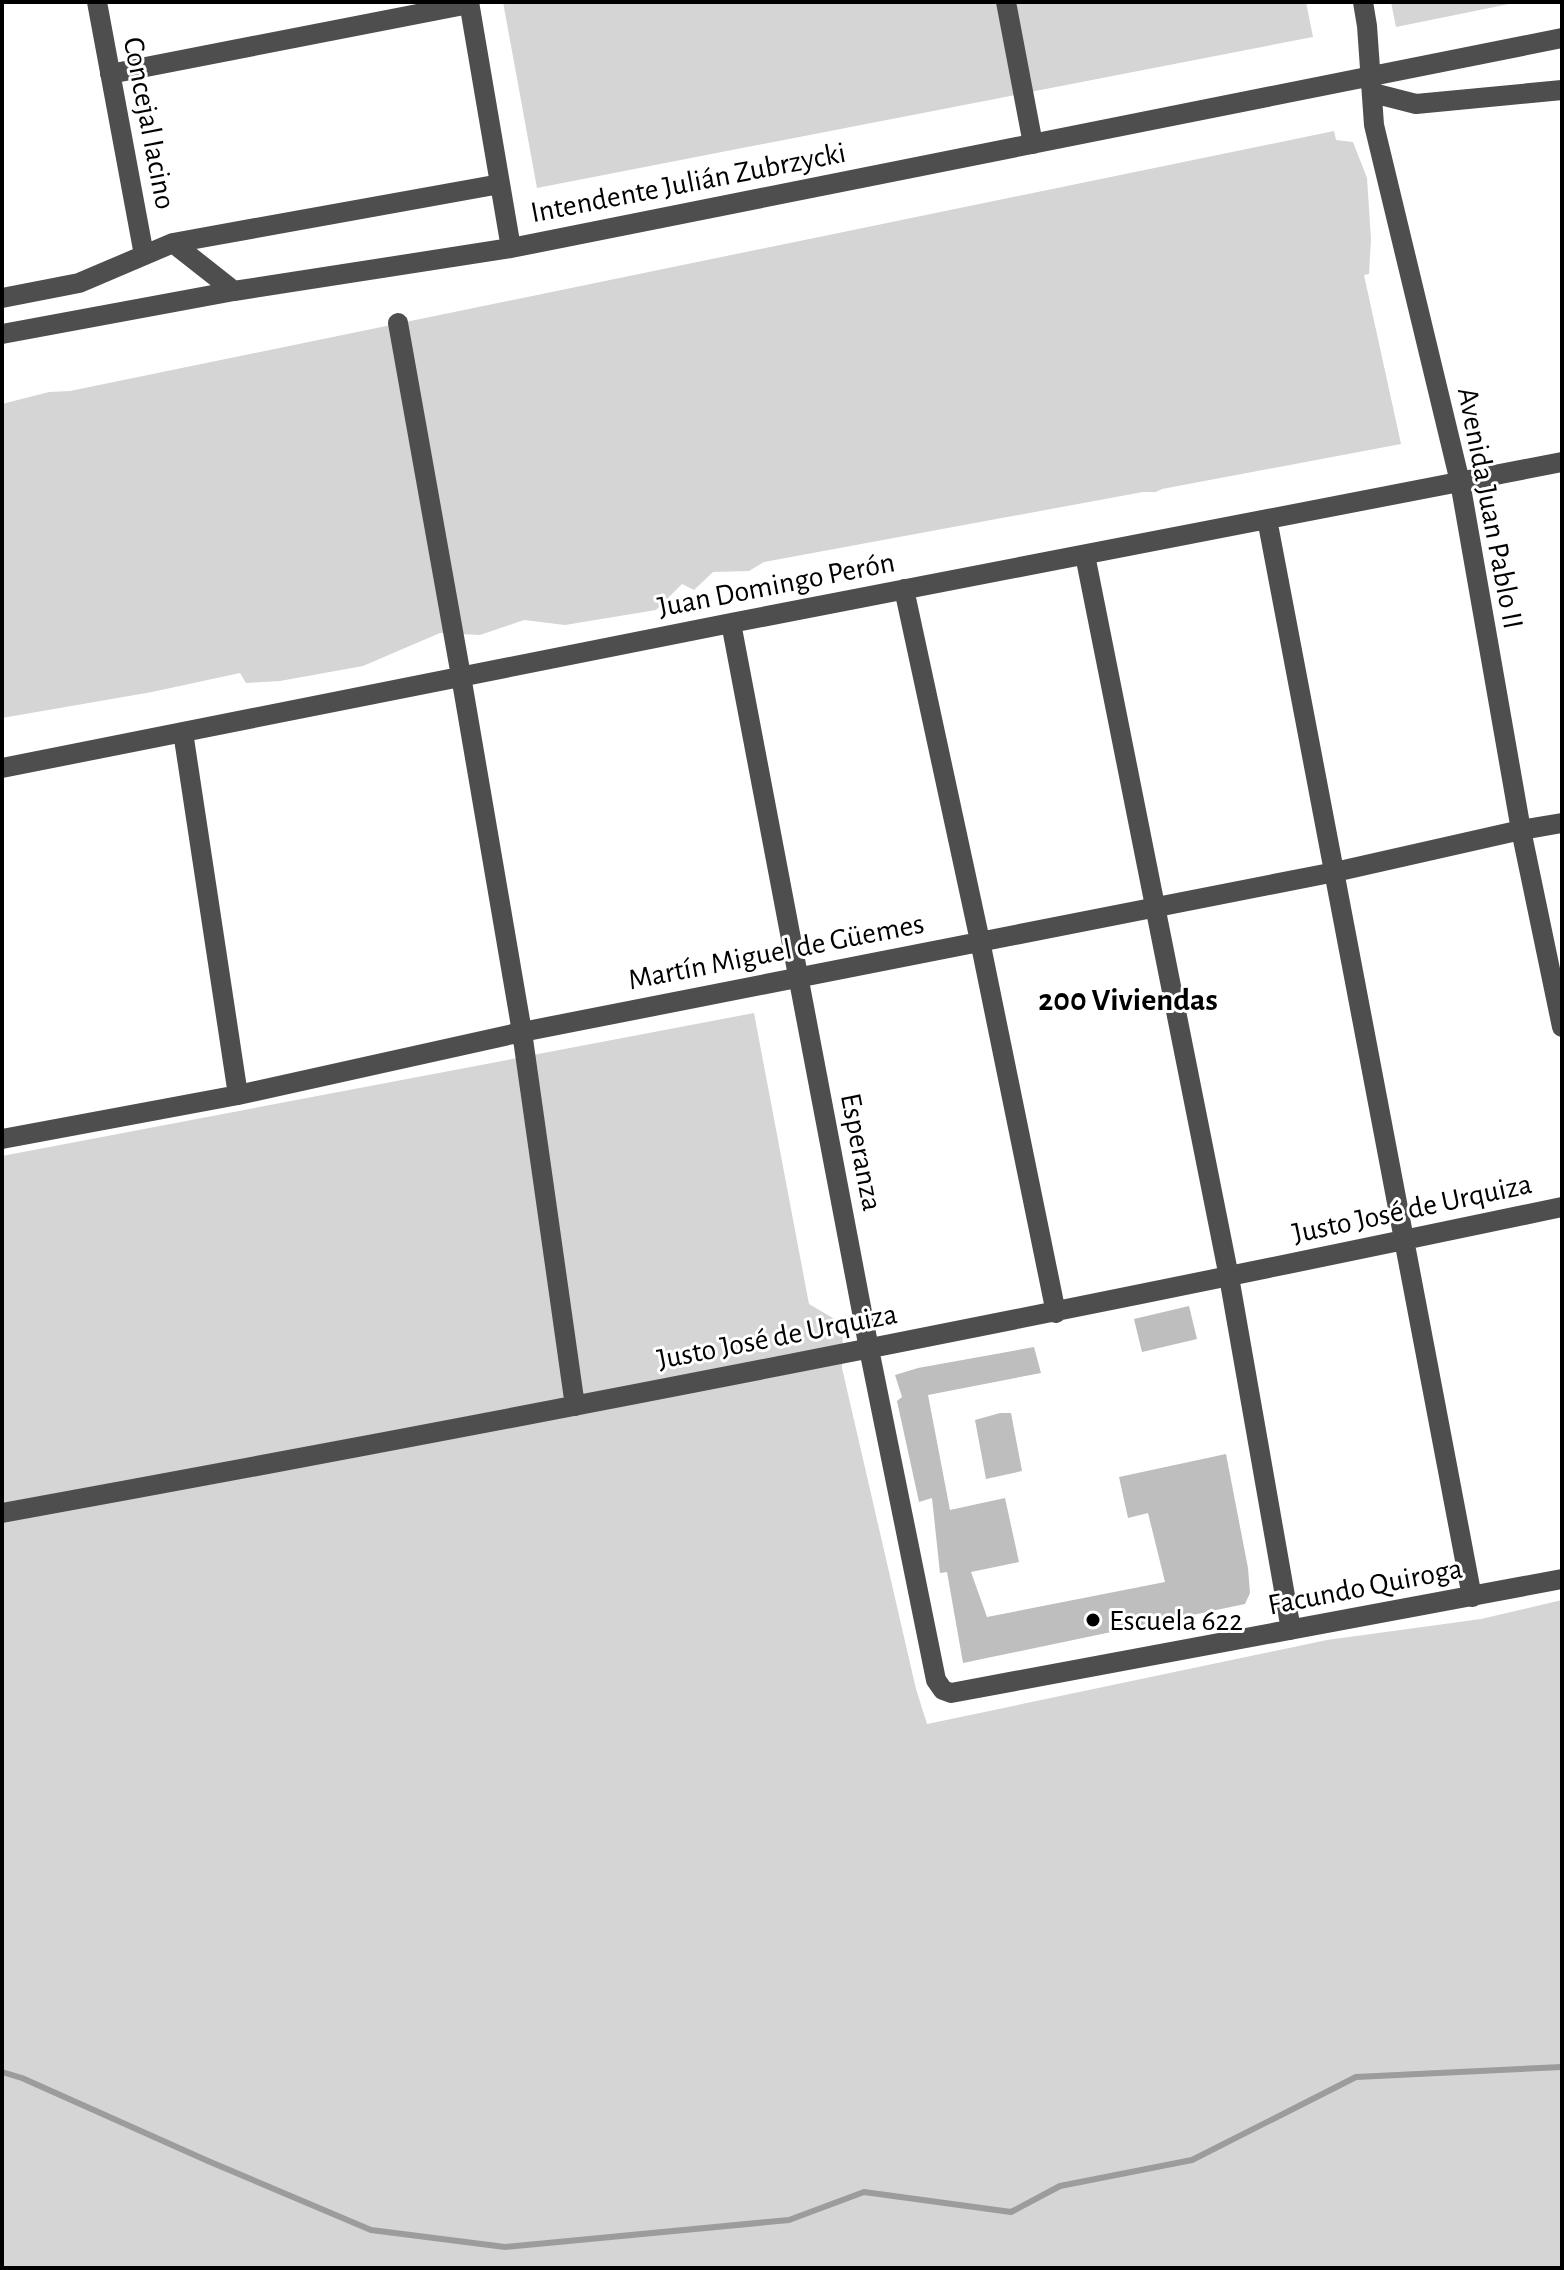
<svg xmlns="http://www.w3.org/2000/svg" width="1564" height="2270" font-family="'Alegreya Sans',sans-serif">
<style>
.green{fill:#d5d5d5}
.lines{fill:none;stroke-linecap:round;stroke-linejoin:round}
.stream{stroke:#9c9c9c;stroke-width:6}
.building{fill:#bebebe}
.minor{stroke:#4e4e4e;stroke-width:20}
.poi-dot{fill:#000;stroke:#fff;stroke-width:3}
.labels{text-anchor:middle;stroke-width:6;stroke-linejoin:round;paint-order:stroke}
.street-label{font-size:30px;fill:#000;stroke:#fff}
.poi-label{font-size:30px;fill:#000;stroke:#fff;text-anchor:start}
.neighbourhood-label{font-size:32px;font-weight:bold;fill:#000;stroke:#fff}
</style>
<rect width="100%" height="100%" fill="#fff"/>
<path class="green" d="M 503,2 L 1306,2 L 1313,37 L 537,188 Z
M 1391,2 L 1519,2 L 1396,27 Z
M 1334,131 L 1336,140 L 1353,142 L 1367,178 L 1371,239 L 1369,274 L 1364,275 L 1401,444 L 1162,489 L 1156,492 L 1143,492 L 764,562 L 749,571 L 713,572 L 694,590 L 682,584 L 656,610 L 565,625 L 524,620 L 480,635 L 440,633 L 363,666 L 280,681 L 246,683 L 240,673 L 152,692 L 2,718 L 2,404 L 49,392 L 70,391 Z
M 754,1013 L 809,1304 L 843,1324 L 842,1368 L 916,1689 L 927,1724 L 1327,1640 L 1481,1619 L 1562,1600 L 1562,2268 L 2,2268 L 2,1156 Z"/>
<g class="lines">
<path class="stream" d="M 2,2072 L 22,2078 L 208,2161 L 371,2230 L 505,2247 L 789,2220 L 864,2192 L 1011,2212 L 1060,2186 L 1192,2160 L 1356,2077 L 1562,2067"/>
</g>
<path class="building" d="M 1189,1306 L 1197,1339 L 1142,1352 L 1134,1319 Z
M 1034,1347 L 1041,1373 L 928,1395 L 950,1510 L 1005,1498 L 1019,1562 L 971,1572 L 987,1617 L 1165,1582 L 1148,1513 L 1128,1518 L 1119,1477 L 1226,1454 L 1248,1568 L 1250,1593 L 1245,1604 L 963,1663 L 947,1572 L 940,1573 L 932,1498 L 919,1502 L 897,1401 L 902,1397 L 895,1375 L 918,1368 Z
M 1000,1413 L 1011,1413 L 1022,1471 L 986,1479 L 975,1420 Z"/>
<g class="lines">
<path class="minor" d="M 97,2 L 144,255
M 469,2 L 511,248
M 1006,2 L 1033,144
M 1363,2 L 1367,26 L 1374,125 L 1460,482 L 1521,830 L 1562,1027
M 110,74 L 469,4
M 1373,93 L 1416,104 L 1562,90
M 173,243 L 234,291
M 2,298 L 79,283 L 173,243 L 500,184
M 398,323 L 461,676 L 522,1032 L 575,1406
M 2,334 L 234,291 L 511,248 L 1562,38
M 1267,519 L 1472,1597
M 1085,555 L 1229,1277 L 1291,1630
M 904,589 L 980,941 L 1056,1313
M 731,623 L 869,1349 L 936,1680 L 943,1690 L 951,1693 L 1562,1579
M 183,732 L 238,1095
M 2,768 L 731,623 L 1562,462
M 2,1139 L 238,1095 L 522,1032 L 1335,872 L 1521,830 L 1562,823
M 2,1513 C 523,1418 1044,1316 1562,1207"/>
</g>
<circle class="poi-dot" cx="1093" cy="1620" r="8"/>
<g class="labels">
<g class="street-label">
<text transform="translate(150 123) rotate(79)" y="10">Concejal Iacino</text>
<text transform="translate(688 182) rotate(-11)" y="10">Intendente Julián Zubrzycki</text>
<text transform="translate(1491 508) rotate(79)" y="10">Avenida Juan Pablo II</text>
<text transform="translate(776 584) rotate(-11)" y="10">Juan Domingo Perón</text>
<text transform="translate(776 951) rotate(-11)" y="10">Martín Miguel de Güemes</text>
<text transform="translate(862 1152) rotate(79)" y="10">Esperanza</text>
<text transform="translate(1412 1208) rotate(-12)" y="10">Justo José de Urquiza</text>
<text transform="translate(777 1336) rotate(-11)" y="10">Justo José de Urquiza</text>
<text transform="translate(1365 1586) rotate(-11)" y="10">Facundo Quiroga</text>
</g>
<g class="poi-label">
<text x="1109" y="1630">Escuela 622</text>
</g>
<g class="neighbourhood-label">
<text x="1128" y="1010">200 Viviendas</text>
</g>
</g>
<rect width="1564" height="2270" fill="none" stroke="#000000" stroke-width="8"/>
</svg>
